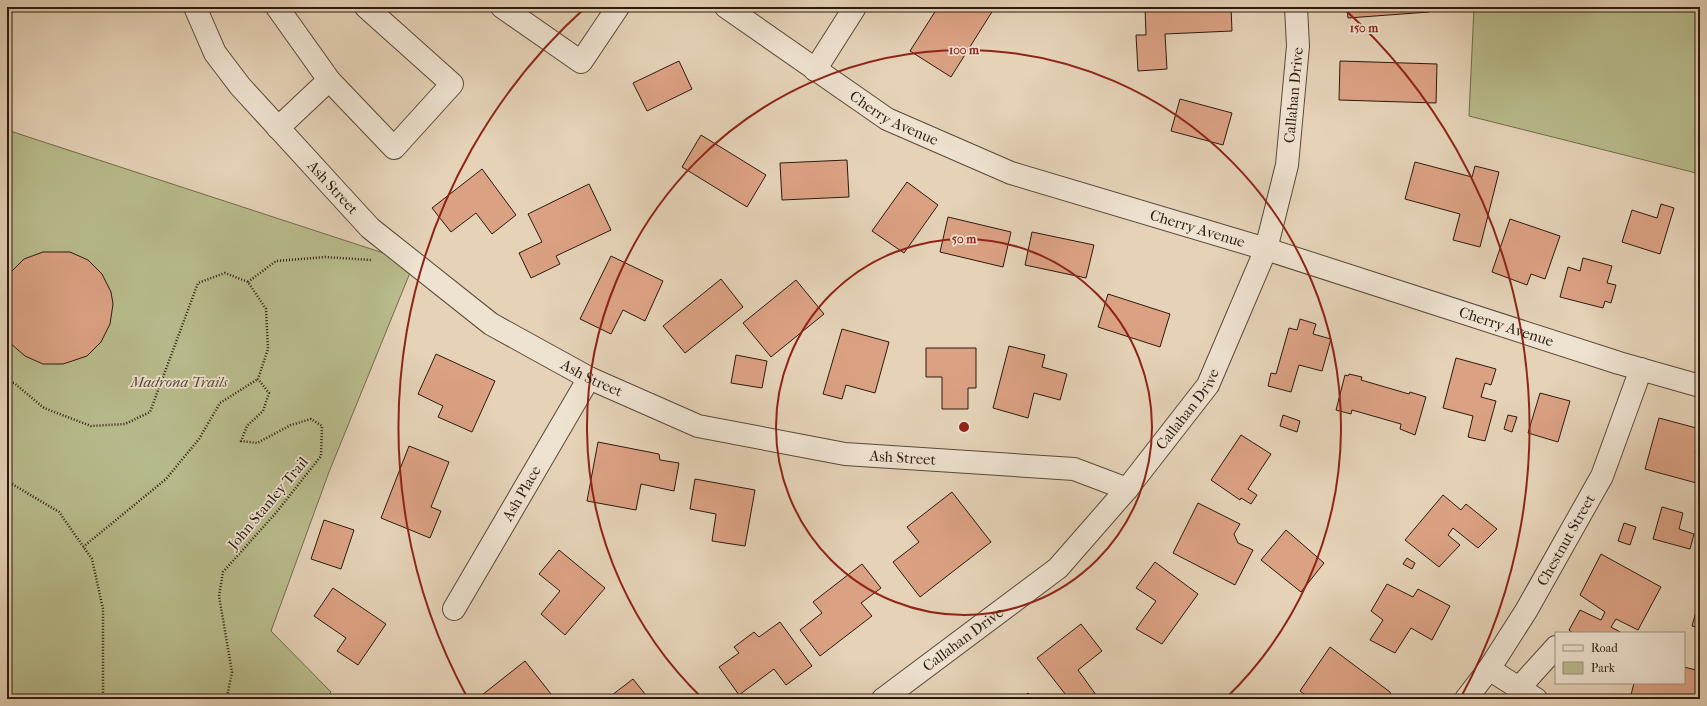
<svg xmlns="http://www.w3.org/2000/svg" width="1707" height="706" font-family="'IM FELL French Canon',serif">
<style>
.green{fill:#b8bb8c;stroke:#726a4c}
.building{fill:#dba183;stroke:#2c1a0d}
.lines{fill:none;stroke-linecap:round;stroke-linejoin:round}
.minor-casing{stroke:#5a4838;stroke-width:24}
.path{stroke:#2c1a0d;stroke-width:2.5;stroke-dasharray:1 2;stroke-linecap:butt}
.minor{stroke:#eee2d0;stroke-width:22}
.ring{fill:none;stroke:#8f2418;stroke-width:2}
.labels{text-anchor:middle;stroke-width:3.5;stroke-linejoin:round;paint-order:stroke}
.street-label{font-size:15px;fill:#2c1a0d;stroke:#eee2d0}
.park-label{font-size:15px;font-style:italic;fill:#564a33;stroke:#eee2d0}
.centre{fill:#8f2418;stroke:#eee2d0;stroke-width:2}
.ring-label{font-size:12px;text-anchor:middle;font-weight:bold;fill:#8f2418;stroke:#eee2d0;stroke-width:3.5;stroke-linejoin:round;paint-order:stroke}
</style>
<rect width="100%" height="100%" fill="#e5d2b7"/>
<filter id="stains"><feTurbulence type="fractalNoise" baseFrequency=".005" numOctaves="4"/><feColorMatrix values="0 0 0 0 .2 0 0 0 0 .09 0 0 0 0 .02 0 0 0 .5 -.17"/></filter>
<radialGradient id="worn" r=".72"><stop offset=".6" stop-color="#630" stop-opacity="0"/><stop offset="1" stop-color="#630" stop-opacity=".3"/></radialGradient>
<path class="green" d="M 1474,7 L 1700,7 L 1700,174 L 1469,116 Z
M 7,130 L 414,263 L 329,472 L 271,631 L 331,692 L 327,699 L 7,699 Z"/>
<path class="building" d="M 938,7 L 995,7 L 951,77 L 910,51 Z
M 1145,7 L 1231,7 L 1232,31 L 1165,34 L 1167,69 L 1138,71 L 1136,35 L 1146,35 Z
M 1347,7 L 1429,7 L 1429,12 L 1348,18 Z
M 679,61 L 692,89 L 647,111 L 633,83 Z
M 1340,61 L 1437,64 L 1436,103 L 1339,100 Z
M 1180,99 L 1232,113 L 1223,145 L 1171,131 Z
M 701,135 L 766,175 L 747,207 L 682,167 Z
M 847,160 L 849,197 L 782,200 L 780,163 Z
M 1415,162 L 1472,177 L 1475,166 L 1499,172 L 1480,247 L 1453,240 L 1460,214 L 1405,199 Z
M 482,169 L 516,215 L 492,234 L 476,213 L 451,232 L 432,208 Z
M 907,182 L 938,205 L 904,253 L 872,231 Z
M 589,184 L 611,230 L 556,256 L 560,264 L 531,278 L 519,253 L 542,242 L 528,214 Z
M 1661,204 L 1674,208 L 1660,254 L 1622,242 L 1632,210 L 1657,218 Z
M 948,217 L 1011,232 L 1003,267 L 940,252 Z
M 1510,219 L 1560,236 L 1545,279 L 1531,274 L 1527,285 L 1492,272 Z
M 1032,232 L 1094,245 L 1086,278 L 1025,265 Z
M 43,252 L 70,252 L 88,260 L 102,274 L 111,292 L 113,304 L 110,324 L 101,342 L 87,356 L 63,364 L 43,364 L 25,356 L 10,343 L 7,337 L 7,278 L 10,273 L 24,259 Z
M 611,256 L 663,281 L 645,321 L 623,310 L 611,334 L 580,319 Z
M 1583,258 L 1612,266 L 1607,283 L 1616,285 L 1611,303 L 1605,301 L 1603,308 L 1560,297 L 1568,267 L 1580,271 Z
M 721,279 L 743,307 L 685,353 L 663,326 Z
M 796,280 L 824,314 L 771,357 L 743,323 Z
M 1108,294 L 1170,314 L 1160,347 L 1098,327 Z
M 1300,319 L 1316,324 L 1313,334 L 1331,339 L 1322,371 L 1299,365 L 1291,392 L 1268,386 L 1271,373 L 1276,374 L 1289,328 L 1297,330 Z
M 1700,324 L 1700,342 L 1695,340 Z
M 842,329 L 889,342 L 875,393 L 846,385 L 842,399 L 823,394 Z
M 1009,346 L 1045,355 L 1042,367 L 1067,374 L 1060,400 L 1034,393 L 1028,418 L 993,408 Z
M 926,348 L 976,348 L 976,388 L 968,388 L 968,409 L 942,409 L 942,377 L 926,377 Z
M 436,354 L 495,381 L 472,432 L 438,417 L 443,406 L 418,394 Z
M 736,355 L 767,361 L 762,388 L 731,383 Z
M 1456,358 L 1496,369 L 1491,385 L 1485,383 L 1481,397 L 1496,401 L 1485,441 L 1468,437 L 1473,416 L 1443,408 Z
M 1349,374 L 1362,377 L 1361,380 L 1409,394 L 1410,392 L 1426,397 L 1415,435 L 1400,429 L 1401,424 L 1352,410 L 1351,414 L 1336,410 L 1345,375 L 1348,376 Z
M 1540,393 L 1570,401 L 1558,442 L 1528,433 Z
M 1283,415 L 1300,421 L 1297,432 L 1280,426 Z
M 1508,415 L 1517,417 L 1512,432 L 1504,429 Z
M 1659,418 L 1700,429 L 1695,452 L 1700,454 L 1700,484 L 1645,469 Z
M 1241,435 L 1271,454 L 1248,489 L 1257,495 L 1251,504 L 1241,498 L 1240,500 L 1211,480 Z
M 598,442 L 659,454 L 660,460 L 679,463 L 674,491 L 641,484 L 636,510 L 587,501 Z
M 409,446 L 449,462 L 431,507 L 441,511 L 430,538 L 381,518 Z
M 695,479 L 755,490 L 745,546 L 712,541 L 716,514 L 690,509 Z
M 952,492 L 991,542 L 920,597 L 893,562 L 919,542 L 907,527 Z
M 1443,495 L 1461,510 L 1466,504 L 1497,529 L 1478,548 L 1453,528 L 1448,535 L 1460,545 L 1439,567 L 1405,540 Z
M 1198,503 L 1240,524 L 1234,534 L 1238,543 L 1253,550 L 1235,585 L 1173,553 Z
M 1662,507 L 1683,513 L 1679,529 L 1694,534 L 1690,549 L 1653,539 Z
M 324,520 L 354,530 L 341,569 L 311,559 Z
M 1624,523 L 1636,527 L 1630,545 L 1618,541 Z
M 1286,530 L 1324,563 L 1301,592 L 1261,560 Z
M 559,550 L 605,588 L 565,635 L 541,614 L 560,591 L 539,574 Z
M 1601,554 L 1661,587 L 1638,630 L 1616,619 L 1611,627 L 1622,633 L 1573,633 L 1569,630 L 1580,610 L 1601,620 L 1605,612 L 1580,595 Z
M 1407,558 L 1415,563 L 1412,569 L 1403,564 Z
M 1155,562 L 1198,594 L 1162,644 L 1136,629 L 1156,601 L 1136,588 Z
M 862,564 L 881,588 L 861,603 L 872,616 L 820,656 L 800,630 L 822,613 L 813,602 Z
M 1387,584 L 1413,597 L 1418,589 L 1450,606 L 1432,640 L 1411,628 L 1395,653 L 1370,640 L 1383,620 L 1371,611 Z
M 333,588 L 386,624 L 358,665 L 337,651 L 346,638 L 314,616 Z
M 1700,597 L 1700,628 L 1692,626 Z
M 780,622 L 812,666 L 786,685 L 774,669 L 739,695 L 719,667 L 739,653 L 734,647 L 754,632 L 759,637 Z
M 1081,624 L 1102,651 L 1078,670 L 1099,699 L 1069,699 L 1037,658 Z
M 1330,647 L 1390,692 L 1392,699 L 1311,699 L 1300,691 Z
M 525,661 L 551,694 L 544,699 L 485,699 L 482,695 Z
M 1684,667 L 1700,671 L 1700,699 L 1630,699 L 1634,683 L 1684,683 Z
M 633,679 L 649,699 L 615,699 L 612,695 Z
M 1028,693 L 1033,699 L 1021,699 Z
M 687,694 L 690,699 L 680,699 Z"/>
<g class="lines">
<g class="minor-casing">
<g id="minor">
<path id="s1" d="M 195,7 L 215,53 L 240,86 L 370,228 L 491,324 L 589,378 L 698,426 L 845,454 L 1074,469 L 1127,489"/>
<path d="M 277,7 L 329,80 L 394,148 L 452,84 L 366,7"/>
<path d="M 502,7 L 581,62 L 618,7"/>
<path id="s2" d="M 726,7 L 887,119 L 1011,173 L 1266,249 L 1619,363 L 1700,386"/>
<path d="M 815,70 L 855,7"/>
<path d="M 278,128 L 329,80"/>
<path id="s3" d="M 454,609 L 589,378"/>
<path d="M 1489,669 L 1536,699"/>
<path d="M 1519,688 L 1556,647"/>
<path id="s4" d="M 883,699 L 1058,568 L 1127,489 L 1208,385 L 1266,249 L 1287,165 L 1298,46 L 1296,7"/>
<path id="s5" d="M 1466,699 L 1489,669 L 1526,611 L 1602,476 L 1641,369"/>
</g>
</g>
<path class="path" d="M 248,282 L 276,261 L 325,257 L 371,260
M 7,382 L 14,383 L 44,408 L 91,426 L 125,424 L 150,412 L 198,283 L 225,273 L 248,282 L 266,309 L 268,349 L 258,379 L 269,393 L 263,411 L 247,426 L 241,441 L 257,443 L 291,425 L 311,419 L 322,426 L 321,456 L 275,514 L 223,572 L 219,596 L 232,672 L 227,697 L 225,699
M 7,481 L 59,512 L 92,559 L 103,609 L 103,699
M 83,547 L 166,479 L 199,439 L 220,403 L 258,379"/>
<use href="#minor" class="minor"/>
</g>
<g class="ring">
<circle cx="964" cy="427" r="188"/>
<path d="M702 698A377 377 0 1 1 1226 698"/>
<path d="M467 697A565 565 0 0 1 586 7M1342 7A565 565 0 0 1 1461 697"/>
</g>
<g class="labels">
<g class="street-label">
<text dy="5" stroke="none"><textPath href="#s4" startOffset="760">Callahan Drive</textPath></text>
<text dy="5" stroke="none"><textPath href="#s2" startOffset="202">Cherry Avenue</textPath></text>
<text dy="5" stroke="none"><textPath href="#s1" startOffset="229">Ash Street</textPath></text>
<text dy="5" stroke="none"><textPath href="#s2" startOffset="526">Cherry Avenue</textPath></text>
<text dy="5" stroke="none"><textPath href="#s2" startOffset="850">Cherry Avenue</textPath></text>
<text dy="5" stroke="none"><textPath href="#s1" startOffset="553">Ash Street</textPath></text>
<text dy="5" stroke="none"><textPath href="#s4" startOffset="424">Callahan Drive</textPath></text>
<text dy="5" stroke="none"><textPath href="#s1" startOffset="877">Ash Street</textPath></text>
<text dy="5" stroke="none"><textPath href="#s3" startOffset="134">Ash Place</textPath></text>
<text transform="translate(268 503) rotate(-50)" y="5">John Stanley Trail</text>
<text dy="5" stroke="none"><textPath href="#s5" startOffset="188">Chestnut Street</textPath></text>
<text dy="5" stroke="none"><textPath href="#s4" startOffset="100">Callahan Drive</textPath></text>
</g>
<g class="park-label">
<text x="179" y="387">Madrona Trails</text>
</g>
</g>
<circle cx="964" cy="427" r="6" class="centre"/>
<g class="ring-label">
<text x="1364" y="32">150 m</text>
<text x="964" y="54">100 m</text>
<text x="964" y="243">50 m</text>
</g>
<rect width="1707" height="706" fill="none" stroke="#e5d2b7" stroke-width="24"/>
<rect x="8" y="8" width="1691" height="690" fill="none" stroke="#2c1a0d" stroke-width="2"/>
<rect x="12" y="12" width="1683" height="682" fill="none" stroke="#2c1a0d"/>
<rect x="1555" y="632" width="130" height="52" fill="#eee2d0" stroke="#a09282"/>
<rect x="1563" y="645" width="20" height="6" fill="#eee2d0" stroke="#a09282"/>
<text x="1591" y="652" font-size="12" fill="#2c1a0d">Road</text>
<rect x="1563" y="662" width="20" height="12" fill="#b8bb8c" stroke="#a09282"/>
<text x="1591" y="672" font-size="12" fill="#2c1a0d">Park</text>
<rect width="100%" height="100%" filter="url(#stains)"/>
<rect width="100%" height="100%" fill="url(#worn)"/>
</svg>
